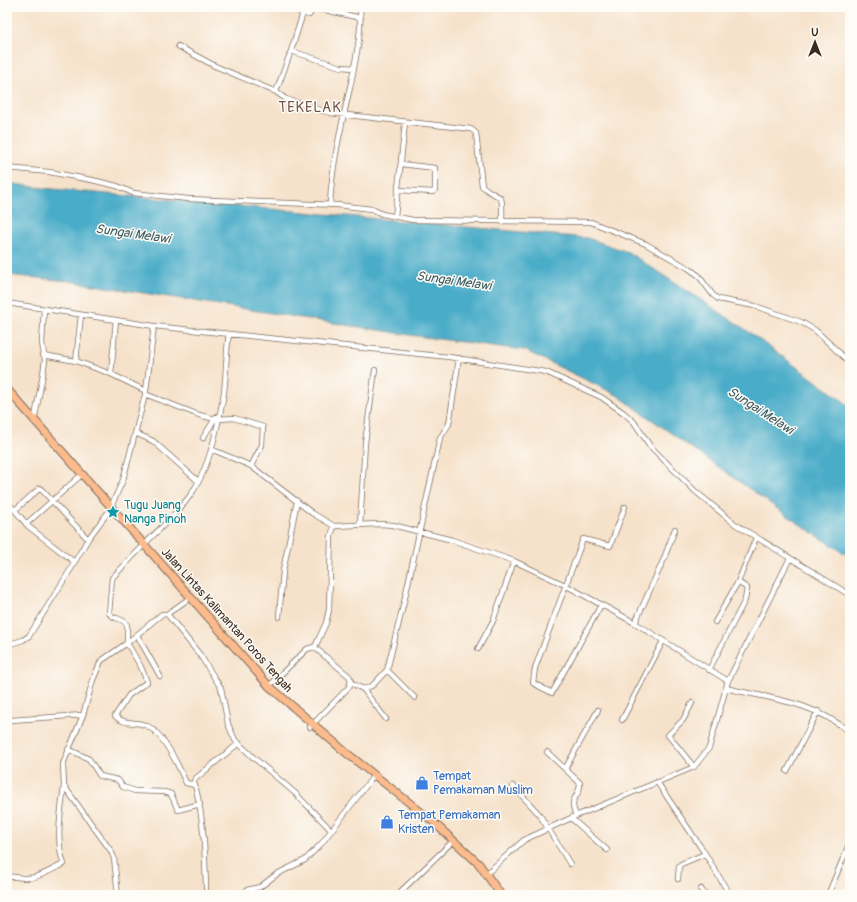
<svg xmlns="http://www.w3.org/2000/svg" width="857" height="902" font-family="Pangolin,sans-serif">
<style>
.water{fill:#49acc8;stroke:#426b73}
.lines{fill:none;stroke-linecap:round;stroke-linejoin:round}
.minor-casing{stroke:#7c6a5b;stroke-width:6}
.primary-casing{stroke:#7c6a5b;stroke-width:9}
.minor{stroke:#fff;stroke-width:4.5}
.primary{stroke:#fbbb8c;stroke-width:7}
.labels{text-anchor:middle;stroke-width:3;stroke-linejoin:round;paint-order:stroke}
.culture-label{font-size:12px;fill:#0d838f;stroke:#fdfcf7;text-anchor:start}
.street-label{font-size:12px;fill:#3b2a1e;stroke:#fdfcf7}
.shop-label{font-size:12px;fill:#366cbe;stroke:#fdfcf7;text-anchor:start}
.water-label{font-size:13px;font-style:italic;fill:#415e62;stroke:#fdfcf7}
.quarter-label{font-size:14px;letter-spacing:1px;fill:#704f44;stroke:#fdfcf7}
</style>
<rect width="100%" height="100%" fill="#fdfcf7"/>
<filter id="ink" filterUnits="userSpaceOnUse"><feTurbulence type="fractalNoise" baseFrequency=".025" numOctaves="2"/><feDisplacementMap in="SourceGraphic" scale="8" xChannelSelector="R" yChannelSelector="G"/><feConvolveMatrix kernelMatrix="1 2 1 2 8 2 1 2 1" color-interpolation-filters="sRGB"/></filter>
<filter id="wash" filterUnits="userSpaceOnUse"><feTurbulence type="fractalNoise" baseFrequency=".012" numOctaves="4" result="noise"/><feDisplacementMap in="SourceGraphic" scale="16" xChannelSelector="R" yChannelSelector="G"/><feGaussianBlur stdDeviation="0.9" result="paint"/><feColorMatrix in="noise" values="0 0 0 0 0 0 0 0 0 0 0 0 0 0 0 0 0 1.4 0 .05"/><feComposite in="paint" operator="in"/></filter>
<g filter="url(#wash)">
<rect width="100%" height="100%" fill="#f6e2cb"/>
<path class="water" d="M 7,183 L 42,188 L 587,238 L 628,252 L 742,327 L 850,406 L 850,557 L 795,521 L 617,395 L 524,350 L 416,336 L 68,281 L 7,275 Z"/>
</g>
<g filter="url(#ink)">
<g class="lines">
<g class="minor-casing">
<path id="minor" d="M 299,12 L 309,15 L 314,8 L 316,8 L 361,18
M 178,46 L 215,66 L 276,92 L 286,99 L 330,113 L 471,129 L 476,133 L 482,186 C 502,203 503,188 502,222
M 291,51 L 303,13
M 276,92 L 291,51 L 341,67 L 354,68
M 7,168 L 49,172 L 92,180 L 117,186 L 133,193 L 188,199 L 337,205 L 372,209 L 382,214 L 413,220 L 591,222 L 646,244 L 688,268 L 698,275 L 713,295 L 718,299 L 755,306 L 801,322 L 815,330 L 850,363
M 398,190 L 433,192 L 435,190 L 435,168 L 401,164
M 330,204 C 332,163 342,123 351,83 C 356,57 362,33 360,7
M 395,217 L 405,123
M 7,303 L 154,326 L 449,357 L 546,372 L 601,397 L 624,413 L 634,422 L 650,446 L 695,491 L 735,524 L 850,595
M 43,355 L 76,361 L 111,374 L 146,391
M 76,361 L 81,315
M 111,374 L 116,320
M 145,394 L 199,415 L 215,419
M 218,419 L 234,418 L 263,427 L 262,445 L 251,466
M 34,422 L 43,374 L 45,360 L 42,343 L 44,309
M 135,433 L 153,441 L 198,481
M 203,438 L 216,417
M 211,449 L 251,466 L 312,513 L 334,526 L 380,524 L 393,525 L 452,540 L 514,561 L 567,586 L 635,623 L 728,681
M 7,508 L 12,507 L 29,527 L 73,561 L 74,564 L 29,636 L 23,640 L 7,645
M 15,510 L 40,488 L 88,539
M 26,524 L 79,477
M 360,525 L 365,443 L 375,370
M 144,545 C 160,528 179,512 192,493 C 209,467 216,434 222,404 C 227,382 225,357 229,334
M 142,547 L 112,578 L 109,613 C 113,620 123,617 127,625 L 127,643 L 141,667 L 147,682 L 129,695 L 115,716 C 123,725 135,721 145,725 C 163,731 179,767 186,783 L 195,785 C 204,819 205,853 206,888
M 74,563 L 88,539 L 109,511 L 123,480 L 146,391 L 154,326
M 601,605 L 552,693 L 533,683 L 535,668 L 583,539 L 610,546 L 625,507
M 167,614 L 187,600
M 279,617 L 283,571 L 297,501
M 715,622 L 738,582 L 756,538
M 635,623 L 663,561 L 675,529
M 137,635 L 160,676
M 315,647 L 326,623 L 329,610 L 331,536 L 334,526
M 478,649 L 493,621 L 514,561
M 387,670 L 415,698
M 709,670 L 745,600 L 747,588 L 738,582
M 351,683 L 363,689 L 367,688 L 373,685 L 387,670 L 404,602 L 437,452 L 440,438 L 449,424 L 459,358
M 269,686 L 307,649 L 314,647 L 349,676 L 351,680 L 349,687 L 310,727
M 726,688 C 774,700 809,700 850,732
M 363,689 L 386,719
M 692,703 L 683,720 L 668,735 L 694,767
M 7,709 L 8,717 L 11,720 L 83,715
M 622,720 L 663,641
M 846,729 L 850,721
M 68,749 L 89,759 L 100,776 L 118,780 L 123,787 L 135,791 L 164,792 L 171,794 L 178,810 L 200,804
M 547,752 L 580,783 C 581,798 567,796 576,815
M 565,769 L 598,710
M 787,771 L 818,711
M 657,782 L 704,852 L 730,895
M 193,784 L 195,779 L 239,743
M 513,786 L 539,814 L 570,864
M 571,818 L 607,850
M 485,875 L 524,840 L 571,818 L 694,767 L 709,748 L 728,681 L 790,558
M 7,879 L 9,877 C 15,876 20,878 25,878 C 38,879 52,869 64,864 C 55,841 61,811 64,786
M 678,879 L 679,866 L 681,864 L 705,854
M 701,889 L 705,895
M 118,895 L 114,858 L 111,851 L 64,786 L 63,764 L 83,715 L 93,680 L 101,661 L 127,643 L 162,614 L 167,614 L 200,655 L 221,688 L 228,724 L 235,740 L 254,758 L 295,793 L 331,830
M 241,895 L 247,890 L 260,887 L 277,874 L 305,860 L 321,844 L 372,778
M 397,895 L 451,843
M 828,895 L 850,842"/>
</g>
<g class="primary-casing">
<path id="primary" d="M 7,389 L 269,686 L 344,751 L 431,820 L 479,864 L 501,895"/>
</g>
<use href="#minor" class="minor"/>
<use href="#primary" class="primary"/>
</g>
</g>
<defs>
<g id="sight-bare" transform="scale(1.08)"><path d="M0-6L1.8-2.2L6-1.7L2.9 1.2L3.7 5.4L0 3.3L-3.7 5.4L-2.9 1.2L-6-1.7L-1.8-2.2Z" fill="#0f9aa8" stroke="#fdfcf7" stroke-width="2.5" paint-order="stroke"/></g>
<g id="shop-bare" transform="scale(1.08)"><path d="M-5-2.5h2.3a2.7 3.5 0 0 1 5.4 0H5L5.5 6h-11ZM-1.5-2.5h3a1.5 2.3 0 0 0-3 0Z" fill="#3f7fe0" stroke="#fdfcf7" stroke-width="2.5" paint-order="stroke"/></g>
</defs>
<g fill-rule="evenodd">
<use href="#sight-bare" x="113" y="512"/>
<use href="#shop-bare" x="422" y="783"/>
<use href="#shop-bare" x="387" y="822"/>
</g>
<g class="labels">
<g class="culture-label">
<text x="124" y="509">Tugu Juang<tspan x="124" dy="14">Nanga Pinoh</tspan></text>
</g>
<g class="street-label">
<text transform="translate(227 620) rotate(48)" y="4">Jalan Lintas Kalimantan Poros Tengah</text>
</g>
<g class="shop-label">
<text x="433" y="780">Tempat<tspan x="433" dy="14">Pemakaman Muslim</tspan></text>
<text x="398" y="819">Tempat Pemakaman<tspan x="398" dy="14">Kristen</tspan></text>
</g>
<g class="water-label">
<text transform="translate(133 233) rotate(8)" y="5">Sungai Melawi</text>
<text transform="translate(454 280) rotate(8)" y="5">Sungai Melawi</text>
<text transform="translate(761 410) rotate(33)" y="5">Sungai Melawi</text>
</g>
<g class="quarter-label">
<text x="310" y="112">TEKELAK</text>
</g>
</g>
<rect width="857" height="902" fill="none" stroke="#fdfcf7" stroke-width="24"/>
<g transform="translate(815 42)" stroke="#fdfcf7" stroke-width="3" paint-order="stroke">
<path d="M0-3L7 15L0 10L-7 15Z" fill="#3b2a1e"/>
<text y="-6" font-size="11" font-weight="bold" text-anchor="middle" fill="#3b2a1e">U</text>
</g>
</svg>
